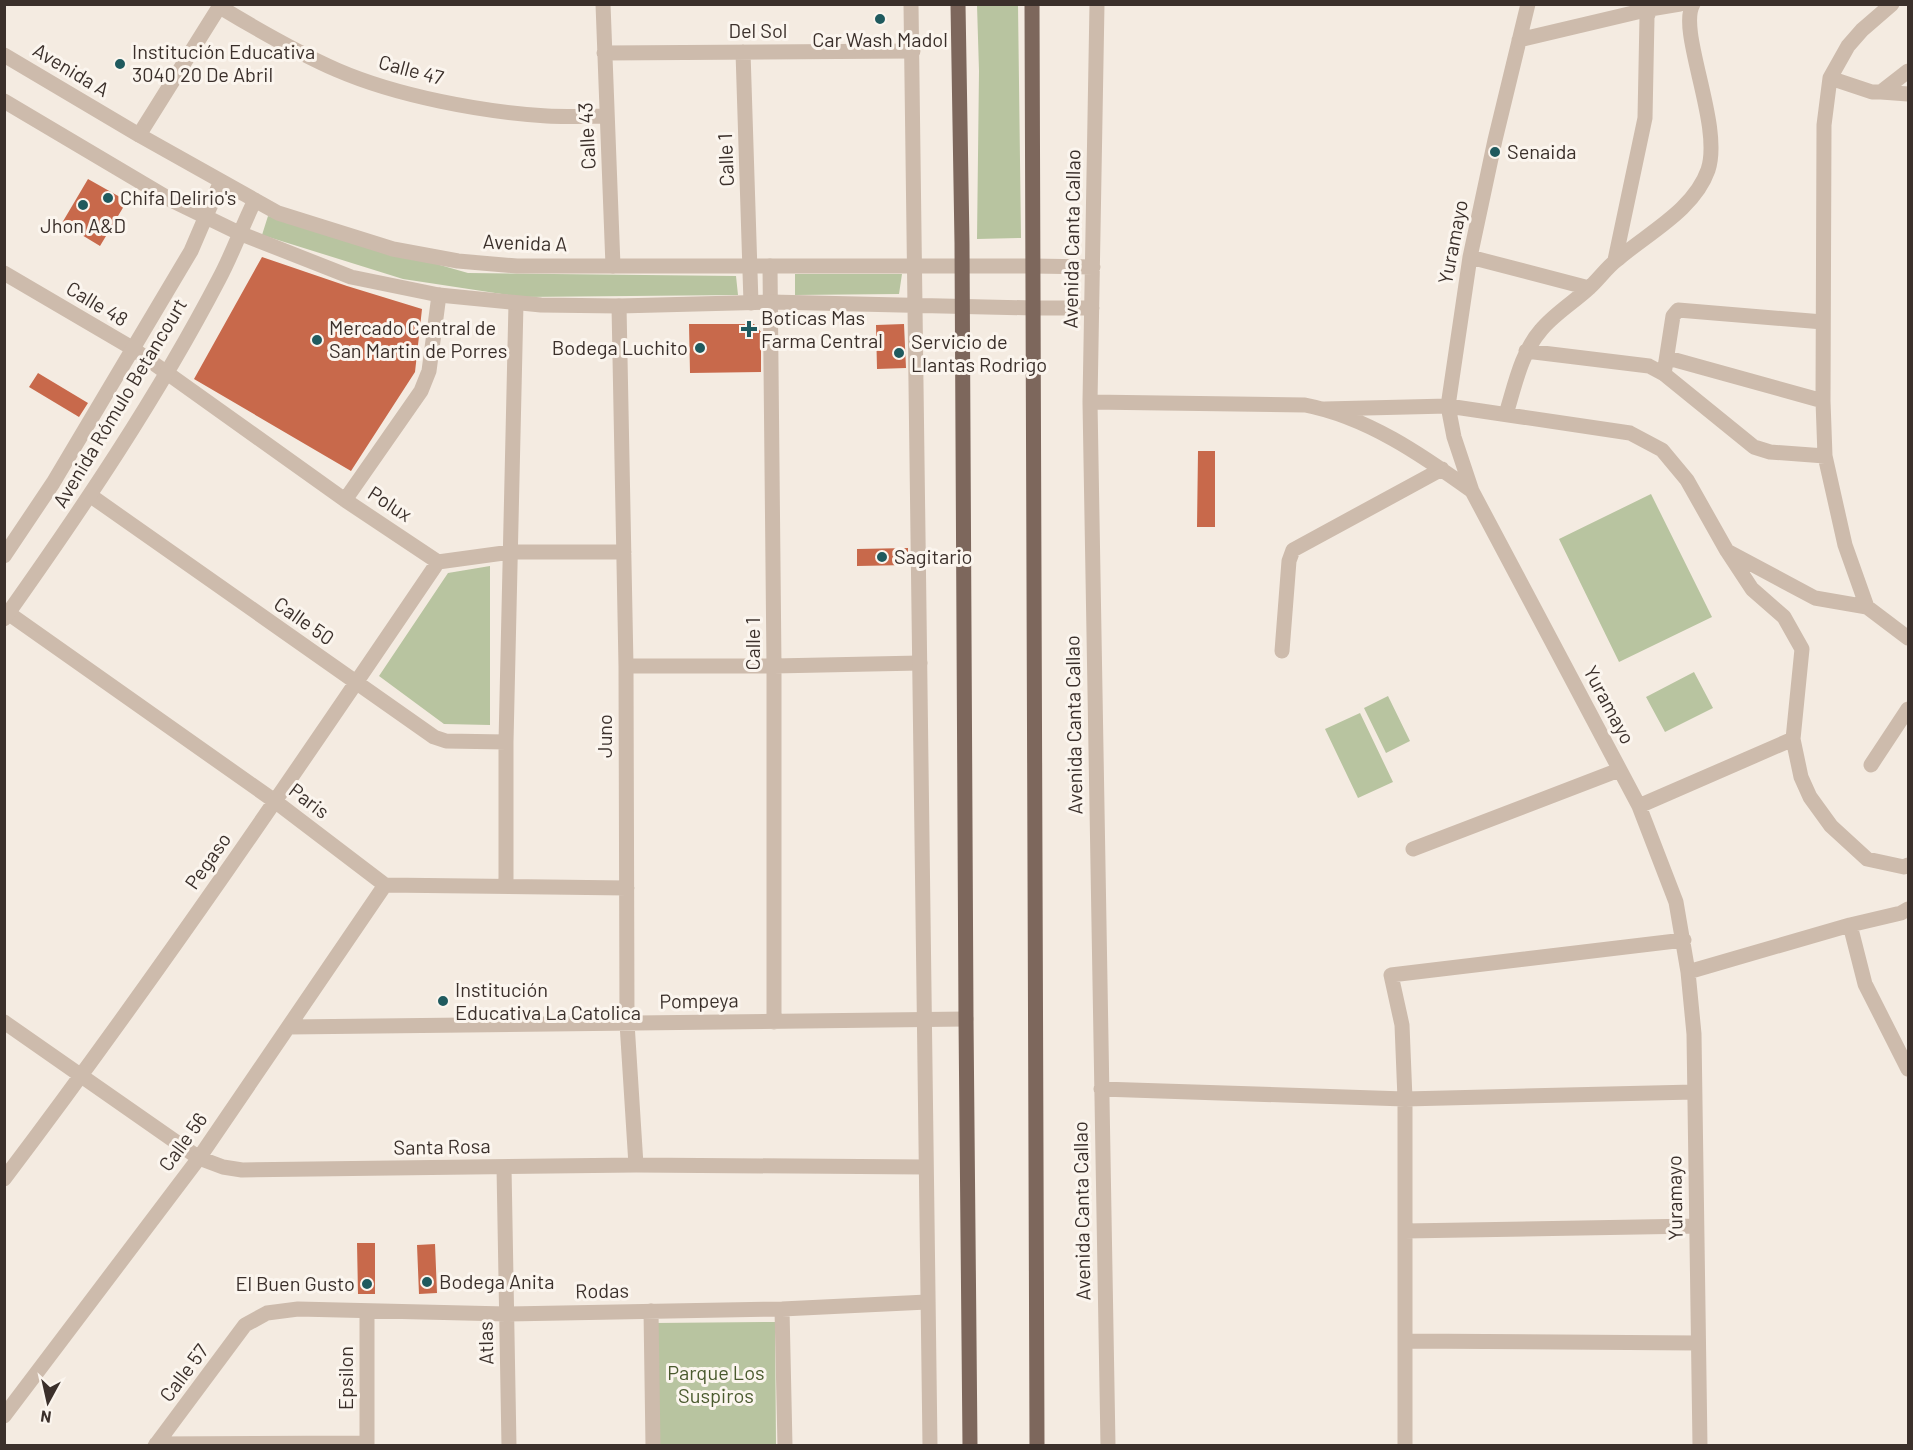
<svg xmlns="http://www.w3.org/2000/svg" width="1913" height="1450" font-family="Barlow,sans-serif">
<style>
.green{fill:#b8c4a0}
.building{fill:#c8694b}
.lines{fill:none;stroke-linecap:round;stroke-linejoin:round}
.minor{stroke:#cdbbac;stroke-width:15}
.tertiary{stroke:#cdbbac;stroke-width:15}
.primary{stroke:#7d675c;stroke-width:15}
.poi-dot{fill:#1f5a5e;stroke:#fbf5ee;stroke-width:2}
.labels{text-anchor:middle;stroke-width:6;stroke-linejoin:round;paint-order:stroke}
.street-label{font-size:20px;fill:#3b302b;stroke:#fbf5ee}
.poi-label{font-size:20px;fill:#3b302b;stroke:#fbf5ee;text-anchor:start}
.park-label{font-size:20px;fill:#4a5a2e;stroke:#fbf5ee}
</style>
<rect width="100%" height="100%" fill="#f4ebe1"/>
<path class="green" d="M 977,5 L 1018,5 L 1021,238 L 977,239 L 979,71 Z
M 268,216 L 468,273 L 736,276 L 738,295 L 522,297 L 403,279 L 262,235 Z
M 795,274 L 902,274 L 899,294 L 795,295 Z
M 1651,494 L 1712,617 L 1619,662 L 1559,539 Z
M 490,566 L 490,725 L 444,724 L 379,676 L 448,573 Z
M 1694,672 L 1713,708 L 1665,732 L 1646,697 Z
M 1388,696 L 1410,741 L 1386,753 L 1364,708 Z
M 1360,713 L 1393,782 L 1358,798 L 1325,729 Z
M 775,1322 L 776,1445 L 656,1445 L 655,1323 Z"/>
<path class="building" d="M 88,179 L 127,201 L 100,246 L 62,223 Z
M 262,257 L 347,286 L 422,309 L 415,372 L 351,471 L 194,379 Z
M 689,324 L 754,324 L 761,332 L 761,372 L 690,373 Z
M 904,324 L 906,368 L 877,369 L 876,325 Z
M 38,373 L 88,403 L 79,417 L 29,387 Z
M 1198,451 L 1215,451 L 1215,527 L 1197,527 Z
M 908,548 L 908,565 L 857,566 L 857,549 Z
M 357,1243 L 375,1243 L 375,1294 L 358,1294 Z
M 435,1244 L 437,1293 L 419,1294 L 417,1245 Z"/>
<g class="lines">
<path class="minor" d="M 603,4 L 613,266
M 1097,4 L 1090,402 L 1108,1446
M 1528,4 L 1495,140 L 1470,257 L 1448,406 L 1454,437 L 1472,491 L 1639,806 L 1676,902 L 1688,972 L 1694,1034 L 1700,1446
M 220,7 C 258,30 296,52 337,70 C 397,96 482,112 547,116 C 567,117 587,116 607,116
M 1519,40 L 1650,9
M 743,52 L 751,303
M 604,53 L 913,51
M 1830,78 L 1872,92 L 1881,92 L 1908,71
M 1881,92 L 1908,94
M 139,135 L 221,4
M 1470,257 L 1589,288
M 1615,260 L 1645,118 L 1647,17 L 1650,9 L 1680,4
M 770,266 L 774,666 L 774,1022
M 1033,266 L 1093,267
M 4,273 L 132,348 L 345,500 L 438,562 L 511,552 L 624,552
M 619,306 L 626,666 L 627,1023 L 636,1165
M 1033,308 L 1092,308
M 1526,351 L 1649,366 L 1664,374 L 1754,447 L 1770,452 L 1825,456
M 1668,358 L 1823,401
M 1664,374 L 1673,316 L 1678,310 L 1823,322
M 1090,402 L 1305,405 C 1367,417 1422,455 1472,491
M 1325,409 L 1448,406 L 1630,433 L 1662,450 L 1687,480 L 1727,551 L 1752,589 L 1784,617 L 1802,649 L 1793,739 L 1801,777 L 1810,797 L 1831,826 L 1867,859 L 1904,867 L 1908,865
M 1506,414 C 1515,385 1521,353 1541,330 C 1554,314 1574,302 1589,288 C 1599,279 1607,267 1618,259 C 1648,233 1694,210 1708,170 C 1723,125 1677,31 1693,4
M 91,496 L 434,737 L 446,741 L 506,742
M 345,500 L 421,391 L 429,371 L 439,295
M 1729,552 L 1815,598 L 1867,607 L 1908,638
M 1867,607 L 1845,545 L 1825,456 L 1823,401 L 1824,125 L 1830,78 L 1848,46 L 1862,30 L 1892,4
M 8,613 L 276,802 L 385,885 L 627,888
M 1282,651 L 1289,561 L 1293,550 L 1442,469
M 626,666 L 774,666 L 920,663
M 1871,765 L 1908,709
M 1639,806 L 1793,739
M 1413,849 L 1619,770
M 506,886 L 506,742 L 516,303
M 1850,925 L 1865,984 L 1908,1069
M 1688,972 L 1850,925 L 1901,913 L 1908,909
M 4,1022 L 199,1158 L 223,1167 L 242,1170 L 636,1165 L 925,1167
M 289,1027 L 966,1019
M 1101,1089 L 1405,1099 L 1694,1092
M 504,1167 L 509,1446
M 4,1179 C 156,978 297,770 438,562
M 1405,1231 L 1696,1226
M 782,1309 L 785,1446
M 651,1311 L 653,1446
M 1405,1341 L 1698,1343
M 4,1416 L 199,1158 L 385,885
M 156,1444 L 367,1443
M 155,1446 L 245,1325 L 267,1313 L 298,1309 L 506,1314 L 782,1309 L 927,1302
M 367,1446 L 367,1311
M 1405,1446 L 1405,1099 L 1402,1025 L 1391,975 L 1684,940"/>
<path class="tertiary" d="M 911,4 L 930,1446
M 4,55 L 139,135 L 278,213 L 393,249 L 458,261 L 517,266 L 1033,266
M 4,101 L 171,200 L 239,233 L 351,277 L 439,295 L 541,305 L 619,306 L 771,302 L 1033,308
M 4,556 L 53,483 L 191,251 L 221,181
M 4,619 C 82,509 157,398 219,279 C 233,253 242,226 255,200"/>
<path class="primary" d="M 958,4 L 962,243 L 966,1019 L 970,1446
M 1032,4 L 1037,1446"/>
</g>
<g class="poi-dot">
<circle cx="880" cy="19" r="6"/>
<circle cx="120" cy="64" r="6"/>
<circle cx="1495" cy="152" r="6"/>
<circle cx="108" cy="198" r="6"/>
<circle cx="83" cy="205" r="6"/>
<path d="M746 320h6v6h6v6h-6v6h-6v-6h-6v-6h6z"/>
<circle cx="317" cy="340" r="6"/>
<circle cx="700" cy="348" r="6"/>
<circle cx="899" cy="353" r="6"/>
<circle cx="882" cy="557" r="6"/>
<circle cx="443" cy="1001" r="6"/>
<circle cx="427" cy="1282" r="6"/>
<circle cx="367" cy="1284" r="6"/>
</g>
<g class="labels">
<g class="street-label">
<text x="758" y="38">Del Sol</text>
<text transform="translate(71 70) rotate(31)" y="7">Avenida A</text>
<text transform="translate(411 70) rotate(15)" y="7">Calle 47</text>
<text transform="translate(587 136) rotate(-93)" y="7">Calle 43</text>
<text transform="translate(726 160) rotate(-92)" y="7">Calle 1</text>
<text transform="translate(1072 239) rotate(-89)" y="7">Avenida Canta Callao</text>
<text transform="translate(1453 242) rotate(-79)" y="7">Yuramayo</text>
<text transform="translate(525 243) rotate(2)" y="7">Avenida A</text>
<text transform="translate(97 304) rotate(31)" y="7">Calle 48</text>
<text transform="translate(120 403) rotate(-59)" y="7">Avenida Rómulo Betancourt</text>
<text transform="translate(390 504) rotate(33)" y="7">Polux</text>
<text transform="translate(304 621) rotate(35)" y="7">Calle 50</text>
<text transform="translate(753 644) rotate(-90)" y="7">Calle 1</text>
<text transform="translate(1609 705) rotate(62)" y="7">Yuramayo</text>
<text transform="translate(1074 725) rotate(-91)" y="7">Avenida Canta Callao</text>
<text transform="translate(605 736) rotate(-90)" y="7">Juno</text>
<text transform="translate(309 801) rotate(37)" y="7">Paris</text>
<text transform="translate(208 861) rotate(-55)" y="7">Pegaso</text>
<text transform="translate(699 1001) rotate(-1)" y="7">Pompeya</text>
<text transform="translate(183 1142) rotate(-54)" y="7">Calle 56</text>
<text transform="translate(442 1147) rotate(-1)" y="7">Santa Rosa</text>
<text transform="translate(1675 1198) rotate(-91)" y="7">Yuramayo</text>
<text transform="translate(1082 1211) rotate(-91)" y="7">Avenida Canta Callao</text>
<text transform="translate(602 1291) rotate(-1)" y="7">Rodas</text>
<text transform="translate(486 1343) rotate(-91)" y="7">Atlas</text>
<text transform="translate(184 1373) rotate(-53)" y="7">Calle 57</text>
<text transform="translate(346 1378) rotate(-90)" y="7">Epsilon</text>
</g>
<g class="poi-label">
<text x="880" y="47" text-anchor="middle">Car Wash Madol</text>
<text x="132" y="59">Institución Educativa<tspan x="132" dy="23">3040 20 De Abril</tspan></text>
<text x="1507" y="159">Senaida</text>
<text x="120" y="205">Chifa Delirio's</text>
<text x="83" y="233" text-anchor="middle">Jhon A&amp;D</text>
<text x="761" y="325">Boticas Mas<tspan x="761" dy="23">Farma Central</tspan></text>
<text x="329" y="335">Mercado Central de<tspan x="329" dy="23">San Martin de Porres</tspan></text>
<text x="911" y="349">Servicio de<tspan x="911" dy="23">Llantas Rodrigo</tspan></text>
<text x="688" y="355" text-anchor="end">Bodega Luchito</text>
<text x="894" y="564">Sagitario</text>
<text x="455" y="997">Institución<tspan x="455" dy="23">Educativa La Catolica</tspan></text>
<text x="439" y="1289">Bodega Anita</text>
<text x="355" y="1291" text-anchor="end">El Buen Gusto</text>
</g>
<g class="park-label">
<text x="716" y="1380">Parque Los<tspan x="716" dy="23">Suspiros</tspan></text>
</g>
</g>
<rect width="1913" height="1450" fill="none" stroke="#3b302b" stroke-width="12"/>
<g transform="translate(48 1402) rotate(188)" stroke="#fbf5ee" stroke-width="4.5" paint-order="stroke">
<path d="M0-4.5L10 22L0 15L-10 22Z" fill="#3b302b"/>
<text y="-9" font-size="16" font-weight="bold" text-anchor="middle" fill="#3b302b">N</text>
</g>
</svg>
